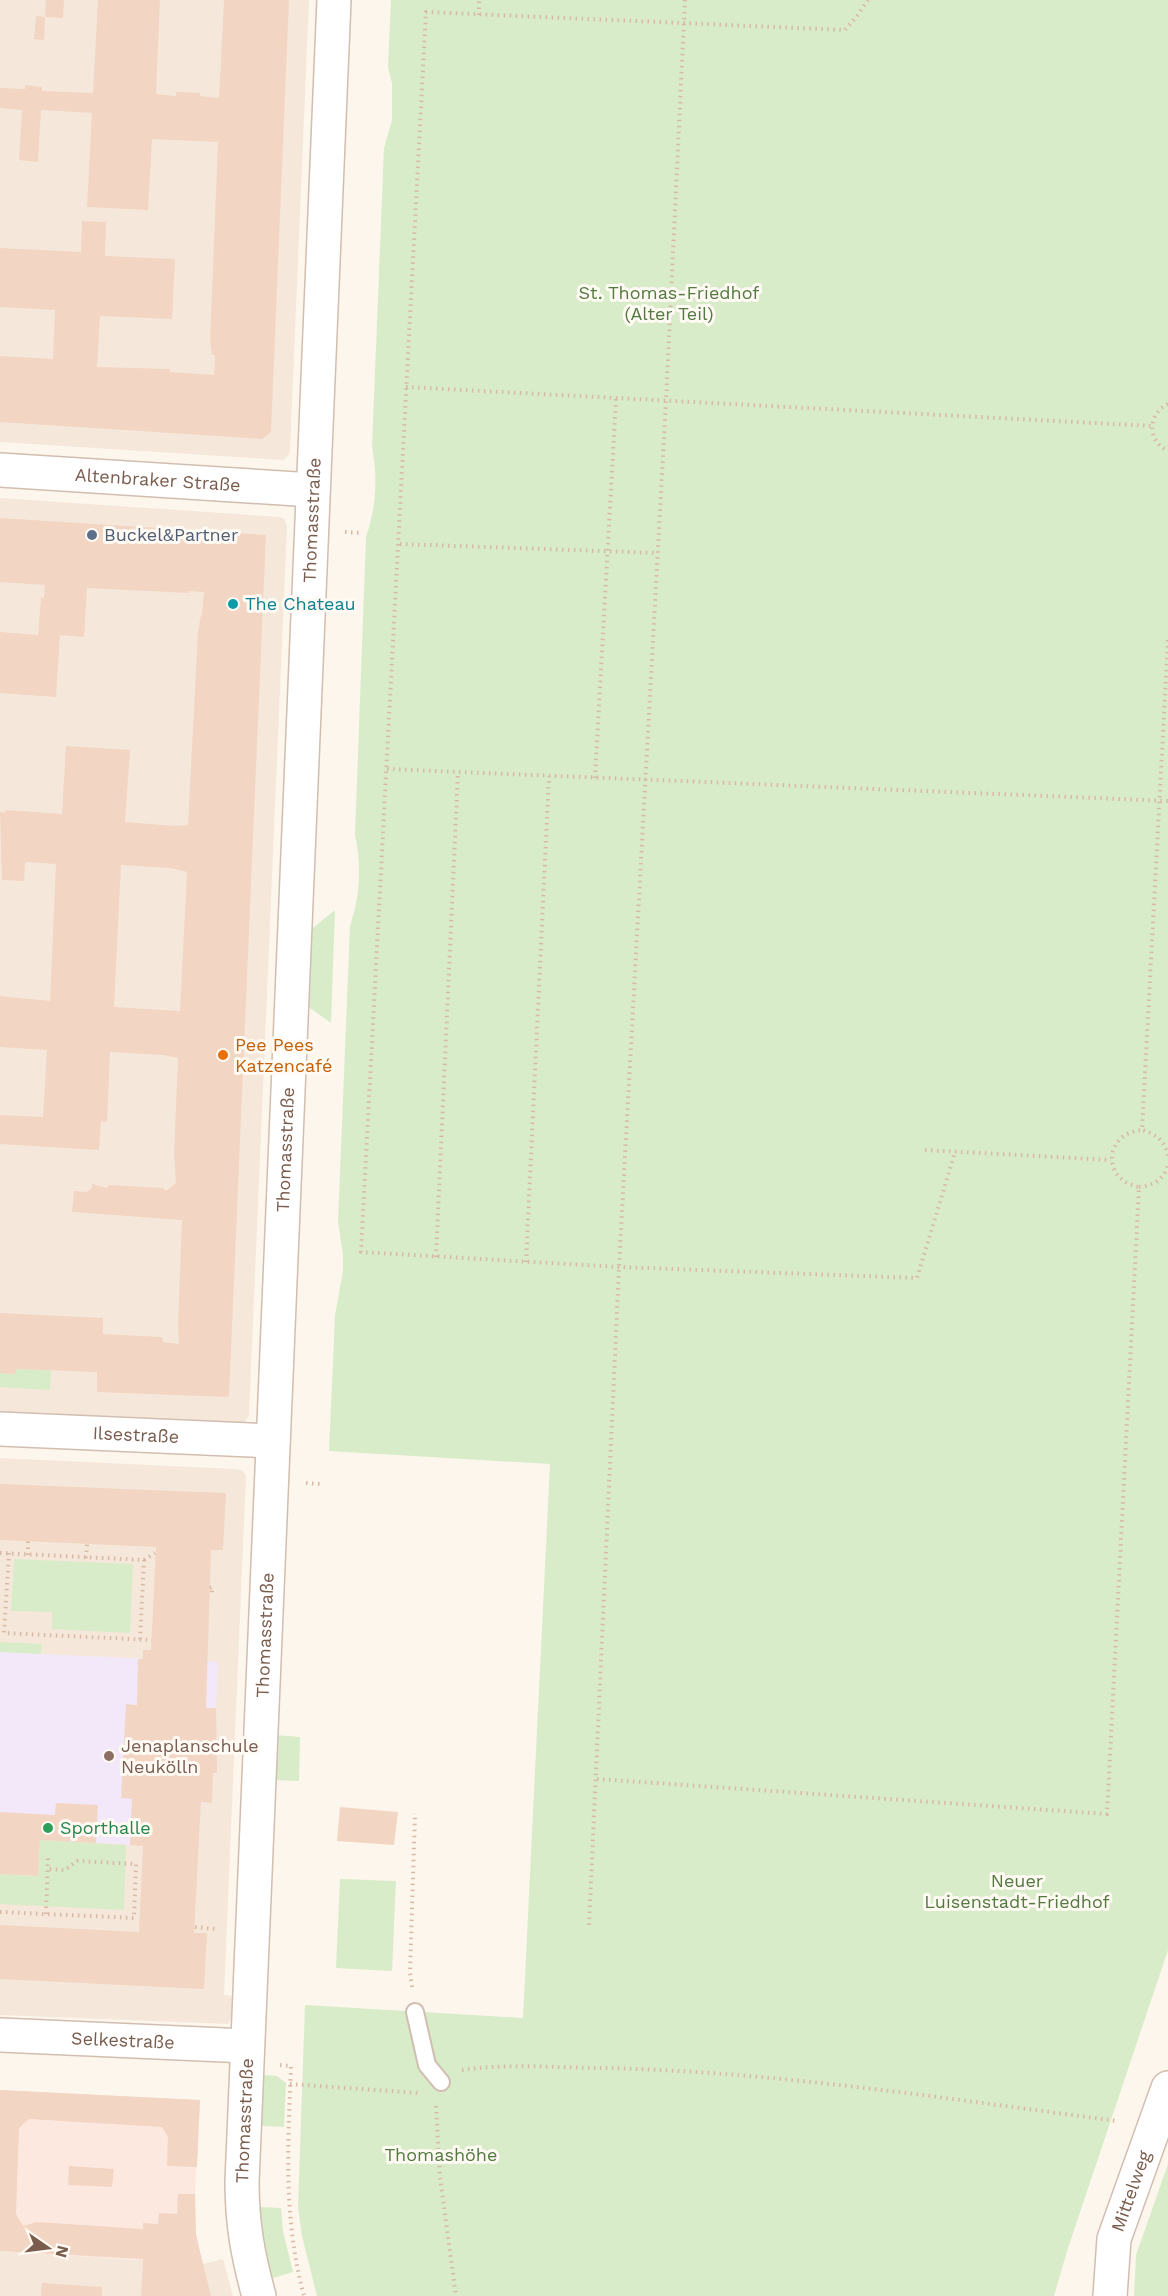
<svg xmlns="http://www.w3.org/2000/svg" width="1168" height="2296" font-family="'Work Sans',sans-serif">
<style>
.residential{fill:#f5e8da}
.commercial{fill:#fde8e0}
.education{fill:#f3e8fa}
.green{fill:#d8ecc9}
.building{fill:#f3d5c3;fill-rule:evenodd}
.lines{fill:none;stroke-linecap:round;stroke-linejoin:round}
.lane-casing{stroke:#d1beb0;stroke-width:20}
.street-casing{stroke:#d1beb0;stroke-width:36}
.path{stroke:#d9b8a5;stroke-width:4;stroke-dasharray:1.5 4.5;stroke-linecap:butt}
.lane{stroke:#fff;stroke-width:16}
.street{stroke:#fff;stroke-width:33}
.service-dot{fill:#5c6f8a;stroke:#fffaf3;stroke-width:2}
.culture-dot{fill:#0f9aa8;stroke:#fffaf3;stroke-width:2}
.food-dot{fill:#e8710a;stroke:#fffaf3;stroke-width:2}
.education-dot{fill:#8d6e63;stroke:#fffaf3;stroke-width:2}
.leisure-dot{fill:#2e9e5b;stroke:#fffaf3;stroke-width:2}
.labels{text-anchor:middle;stroke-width:6;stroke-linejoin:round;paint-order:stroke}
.park-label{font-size:18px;fill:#537a41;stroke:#fffaf3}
.street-label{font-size:18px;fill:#7a5c4d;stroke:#fffaf3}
.service-label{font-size:18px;fill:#4e5e75;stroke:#fffaf3;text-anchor:start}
.culture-label{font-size:18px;fill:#0d838f;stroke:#fffaf3;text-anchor:start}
.food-label{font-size:18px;fill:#c56008;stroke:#fffaf3;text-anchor:start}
.education-label{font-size:18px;fill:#785e54;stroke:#fffaf3;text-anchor:start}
.leisure-label{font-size:18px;fill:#27864d;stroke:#fffaf3;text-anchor:start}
</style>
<rect width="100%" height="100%" fill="#fdf6ec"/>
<path class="residential" d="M 0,0 L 309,0 L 290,450 L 289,454 L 284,460 L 0,442 Z
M 0,498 L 280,517 L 284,519 L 287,526 L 249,1415 L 244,1423 L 0,1413 Z
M 0,1458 L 235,1469 L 242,1470 L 246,1475 L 224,1995 L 234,1996 L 233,2016 L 228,2024 L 0,2015 Z
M 0,2251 L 202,2264 L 223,2259 L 233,2296 L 0,2296 Z"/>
<path class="commercial" d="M 0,2090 L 200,2100 L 195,2194 L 196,2235 L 202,2264 L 0,2251 Z"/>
<path class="education" d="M 0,1652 L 218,1662 L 215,1737 L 218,1738 L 217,1773 L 213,1774 L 212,1803 L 201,1803 L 199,1848 L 40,1840 L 38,1876 L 0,1874 Z"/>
<path class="green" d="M 391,0 L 1168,0 L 1168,1950 L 1068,2248 L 1054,2296 L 317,2296 L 302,2236 L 298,2208 L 305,2005 L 523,2018 L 550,1464 L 329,1451 L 335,1315 L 343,1271 L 343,1254 L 338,1222 L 350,926 C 360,896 362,866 355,835 L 366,537 C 376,507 378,479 372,447 L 384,148 L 392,120 L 392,83 L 388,67 Z
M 335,910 L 331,1023 L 307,1006 L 309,931 Z
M 16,1369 L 51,1370 L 50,1390 L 0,1387 L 0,1373 L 16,1374 Z
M 14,1559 L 133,1564 L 130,1633 L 52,1629 L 52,1612 L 11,1611 Z
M 0,1642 L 42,1644 L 41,1654 L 0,1652 Z
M 276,1735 L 300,1737 L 299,1781 L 274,1780 Z
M 40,1840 L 126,1845 L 124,1910 L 0,1904 L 0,1874 L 38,1876 Z
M 340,1879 L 396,1881 L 392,1971 L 336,1968 Z
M 261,2075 L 277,2076 L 286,2083 L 284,2127 L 263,2126 L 260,2124 Z
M 1168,2164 L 1168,2296 L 1134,2296 L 1136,2255 Z
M 260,2207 L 281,2208 L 283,2231 L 293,2272 L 273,2278 L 269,2276 L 257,2209 Z"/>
<path class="building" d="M 46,0 L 64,0 L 63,18 L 45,17 Z
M 98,0 L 160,0 L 156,94 L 176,96 L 176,92 L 200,93 L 200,96 L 219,98 L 224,0 L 289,0 L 271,432 L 262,439 L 0,422 L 0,356 L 53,359 L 55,310 L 0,307 L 0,248 L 81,252 L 82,221 L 106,222 L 105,256 L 175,259 L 172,319 L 100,316 L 97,367 L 170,369 L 170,372 L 214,375 L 215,355 L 212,355 L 210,340 L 218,142 L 152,139 L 148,210 L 87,207 L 92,113 L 41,110 L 38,162 L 19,160 L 22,110 L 0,108 L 0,88 L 25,89 L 25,85 L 42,87 L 42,91 L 93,93 Z
M 36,16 L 45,17 L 44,40 L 34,39 Z
M 0,518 L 266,535 L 229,1397 L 97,1392 L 97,1372 L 16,1369 L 16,1374 L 0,1373 L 0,1313 L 103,1318 L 103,1334 L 162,1337 L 163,1342 L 179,1344 L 178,1325 L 182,1220 L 72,1212 L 74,1191 L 87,1192 L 92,1188 L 92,1184 L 107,1188 L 109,1185 L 163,1188 L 166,1191 L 176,1183 L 174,1153 L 178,1058 L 163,1055 L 110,1052 L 107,1122 L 101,1121 L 99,1150 L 0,1144 L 0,1115 L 43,1117 L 47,1050 L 0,1047 L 0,996 L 50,1001 L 56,864 L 25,862 L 24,881 L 2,880 L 0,812 L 5,812 L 5,810 L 62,814 L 66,746 L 130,750 L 125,822 L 175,826 L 188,825 L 198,631 L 201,615 L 202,615 L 204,592 L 189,591 L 189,593 L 87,588 L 84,637 L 60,635 L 56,697 L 0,693 L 0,632 L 38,635 L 41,597 L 44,598 L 45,585 L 0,582 ZM 121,865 L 170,868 L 187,872 L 180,1011 L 114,1007 Z
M 0,1484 L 226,1493 L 223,1550 L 211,1550 L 206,1708 L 216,1708 L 217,1765 L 217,1773 L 213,1773 L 212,1803 L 201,1802 L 194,1933 L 207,1933 L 204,1989 L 0,1979 L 0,1925 L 139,1932 L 143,1846 L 130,1845 L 132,1799 L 121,1798 L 126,1704 L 137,1705 L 138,1659 L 143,1659 L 143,1650 L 151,1650 L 156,1547 L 0,1540 Z
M 56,1803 L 98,1805 L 96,1843 L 40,1840 L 38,1876 L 0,1874 L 0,1812 L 55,1815 Z
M 340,1807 L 398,1812 L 394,1845 L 337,1841 Z
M 0,2090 L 200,2100 L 197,2167 L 167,2166 L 168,2137 L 162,2127 L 29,2119 L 19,2128 L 16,2214 L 23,2226 L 37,2222 L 143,2229 L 143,2223 L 158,2224 L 159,2213 L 177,2214 L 178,2194 L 195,2194 L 196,2235 L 211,2296 L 141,2296 L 143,2259 L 0,2251 Z
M 69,2166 L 114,2169 L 112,2187 L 68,2185 Z
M 42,2283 L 102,2287 L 102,2296 L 41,2296 Z"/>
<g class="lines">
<g class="lane-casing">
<path id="lane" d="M 415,2012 L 427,2065 L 441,2082"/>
</g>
<g class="street-casing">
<g id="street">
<path id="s1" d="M 0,470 L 313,490"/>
<path id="s2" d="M 0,1429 L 273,1441"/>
<path id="s3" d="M 0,2035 L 247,2046"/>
<path id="s4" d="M 259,2296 C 248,2256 242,2224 242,2182 L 334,0"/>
<path id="s5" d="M 1110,2296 L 1114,2239 L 1168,2088"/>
</g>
</g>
<path class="path" d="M 868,0 L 857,16 L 845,30 L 426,12 L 361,1252 L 619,1267 L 917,1278 L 955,1152
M 479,15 L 479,0
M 406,387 L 1152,426
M 1168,404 C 1147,414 1147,441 1168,451
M 345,532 L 360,533
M 400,544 L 657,553
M 1168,640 L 1142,1130 C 1156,1134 1165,1141 1168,1156
M 387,769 L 1168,801
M 595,778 L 616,399
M 925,1150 L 1111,1160
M 1139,1187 C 1154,1186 1166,1178 1168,1162
M 436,1257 L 458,772
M 526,1262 L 549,776
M 306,1483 L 320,1484
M 0,1553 L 144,1560 L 140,1640
M 9,1553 L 4,1633 L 152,1640
M 28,1555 L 28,1541
M 86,1558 L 87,1544
M 144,1560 L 155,1553
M 210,1588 L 212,1587 L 212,1595
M 597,1779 L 1107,1814 L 1139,1187 C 1101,1180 1104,1133 1142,1130
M 0,1912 L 134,1918 L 136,1864 L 77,1861 L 65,1870 L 48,1869
M 46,1914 L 48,1857
M 589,1925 L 619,1267 L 666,401 L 685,0
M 195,1927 L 216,1929
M 412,1987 L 410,1973 L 415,1813
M 280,2065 L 291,2066 C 288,2145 283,2218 304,2296
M 462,2070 C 509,2063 560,2068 607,2068 C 778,2072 948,2099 1118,2121
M 290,2084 L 418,2093
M 436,2106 L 440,2177 L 456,2296"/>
<use href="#lane" class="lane"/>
<use href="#street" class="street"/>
</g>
<circle class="service-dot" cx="92" cy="535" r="6"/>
<circle class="culture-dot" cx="233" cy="604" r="6"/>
<circle class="food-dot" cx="223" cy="1055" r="6"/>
<circle class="education-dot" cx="109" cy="1756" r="6"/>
<circle class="leisure-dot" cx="48" cy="1828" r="6"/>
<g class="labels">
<g class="park-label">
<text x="669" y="299">St. Thomas-Friedhof<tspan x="669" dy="21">(Alter Teil)</tspan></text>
<text x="1017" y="1887">Neuer<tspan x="1017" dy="21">Luisenstadt-Friedhof</tspan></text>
<text x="441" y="2161">Thomashöhe</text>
</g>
<g class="street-label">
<text dy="6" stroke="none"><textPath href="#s1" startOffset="158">Altenbraker Straße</textPath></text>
<text dy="6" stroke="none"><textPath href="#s4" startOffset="1779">Thomasstraße</textPath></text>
<text dy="6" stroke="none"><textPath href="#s4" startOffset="1149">Thomasstraße</textPath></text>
<text dy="6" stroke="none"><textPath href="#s2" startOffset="136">Ilsestraße</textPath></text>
<text dy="6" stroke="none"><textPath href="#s4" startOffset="663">Thomasstraße</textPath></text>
<text dy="6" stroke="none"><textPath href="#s3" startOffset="123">Selkestraße</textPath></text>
<text dy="6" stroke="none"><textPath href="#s4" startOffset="177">Thomasstraße</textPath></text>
<text dy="6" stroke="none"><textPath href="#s5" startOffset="108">Mittelweg</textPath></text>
</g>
<g class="service-label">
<text x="104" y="541">Buckel&amp;Partner</text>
</g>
<g class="culture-label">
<text x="245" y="610">The Chateau</text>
</g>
<g class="food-label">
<text x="235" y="1051">Pee Pees<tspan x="235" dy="21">Katzencafé</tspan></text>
</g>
<g class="education-label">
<text x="121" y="1752">Jenaplanschule<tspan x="121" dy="21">Neukölln</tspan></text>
</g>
<g class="leisure-label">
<text x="60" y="1834">Sporthalle</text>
</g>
</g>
<g transform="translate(48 2248) rotate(104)" stroke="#fffaf3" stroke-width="4.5" paint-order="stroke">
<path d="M0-4.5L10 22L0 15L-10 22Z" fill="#7a5c4d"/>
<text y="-9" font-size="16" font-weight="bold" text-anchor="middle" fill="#7a5c4d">N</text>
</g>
</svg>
